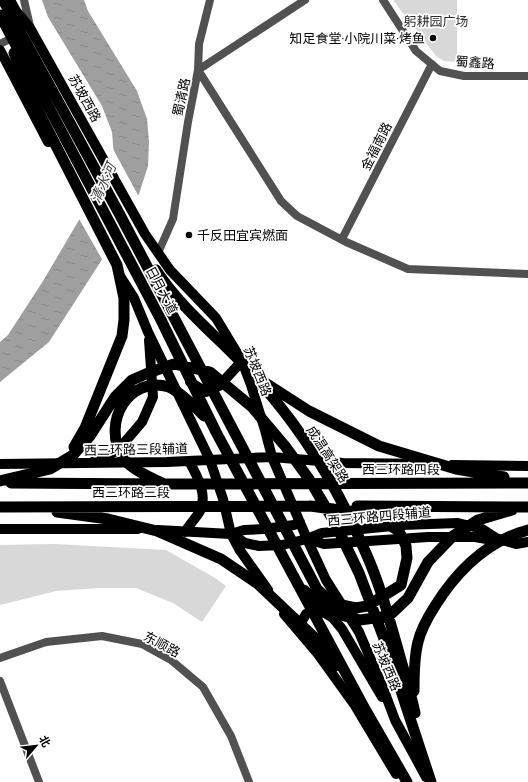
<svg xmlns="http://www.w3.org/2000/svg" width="528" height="782" font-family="'Asap Condensed','Noto Sans SC',sans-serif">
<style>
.park{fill:#d8d8d8}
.water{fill:url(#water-ripples)}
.pier{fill:#fff}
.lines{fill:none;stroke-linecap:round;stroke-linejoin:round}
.minor{stroke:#515151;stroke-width:8}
.major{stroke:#000;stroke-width:10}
.highway{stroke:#000;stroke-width:11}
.poi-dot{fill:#000;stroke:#fff;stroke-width:1.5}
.labels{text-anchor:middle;stroke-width:3.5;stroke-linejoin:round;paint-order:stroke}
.park-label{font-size:13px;fill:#2f2f2f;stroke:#fff}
.poi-label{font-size:13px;fill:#000;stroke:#fff;text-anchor:end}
.street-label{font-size:13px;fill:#000;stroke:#fff}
.water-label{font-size:14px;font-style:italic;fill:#404040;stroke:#fff}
</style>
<defs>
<pattern id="water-ripples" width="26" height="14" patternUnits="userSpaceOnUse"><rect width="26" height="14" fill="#9f9f9f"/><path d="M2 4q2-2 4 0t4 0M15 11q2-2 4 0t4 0" fill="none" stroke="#878787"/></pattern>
</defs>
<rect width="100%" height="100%" fill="#fff"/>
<path class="park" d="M 393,0 L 457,0 L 457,62 L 444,61 L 436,56 Z
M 55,544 L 166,550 L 215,578 L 226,586 L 202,622 L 173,603 L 136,588 L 100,588 L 56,591 L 0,605 L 0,545 Z"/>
<path class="water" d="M 42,0 L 84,0 L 88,11 L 137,91 L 147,119 L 149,142 L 148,166 L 139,194 L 101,261 L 49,342 L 0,382 L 0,342 L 8,335 L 43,281 L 79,220 L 114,156 L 112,132 L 102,106 L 48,17 Z"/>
<path class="pier" d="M 112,147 L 139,197 L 103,261 L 78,217 L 112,155 Z"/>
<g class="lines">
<path class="minor" d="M 24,0 L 30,26
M 210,0 L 199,44 L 198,70 L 281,201 L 297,216 L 346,242 L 408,269 L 528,274
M 383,0 L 416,51 L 440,71 L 464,76 L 528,76
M 0,44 L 16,36
M 342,239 L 432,64
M 158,253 L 173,219 L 188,122 L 198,70 L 305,0
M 0,658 L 46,642 L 102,636 L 142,644 L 171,660 L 203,687 L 231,736 L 249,782
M 0,681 L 39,782"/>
<path class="major" d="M 10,0 L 16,11 L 30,28 L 145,234 L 170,270 L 216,318 L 242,361 L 251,385 L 265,430 L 272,457 L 307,539 L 326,580 L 359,632 L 383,688 L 395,720 L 426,777
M 0,50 L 48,142
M 120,276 L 134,298 L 148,332 L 210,460 L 223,499 L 231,534 L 239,549 L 268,590
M 190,382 L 206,392 L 219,386 L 242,361
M 94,461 L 117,451 L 142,422 L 153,397 L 149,340
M 0,464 L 167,462 L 272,457 L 343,463 L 434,464
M 452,465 L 528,466
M 0,529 L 138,529
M 158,530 L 231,534 L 244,530 L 264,529 L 294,525 L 300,522
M 185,532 C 189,525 196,518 200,511 C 208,494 197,476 189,461
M 231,534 L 245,543 L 259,546 L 282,545 L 307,539 L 322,533 L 402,525 L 458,523 L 482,529 L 496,538 L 516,544 L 528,542
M 307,539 L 324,544 L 428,537 L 475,537 L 498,541
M 284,614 L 318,654 L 354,704 L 396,774
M 301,632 L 302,621 L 306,614 L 312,611 L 325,613 L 333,618 L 342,629 L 382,697"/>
<path class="highway" d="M 3,0 L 120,215 L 317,589 L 332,603 L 356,608 L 367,606 L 401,585 L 407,558 L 406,546 L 399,531 L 371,514 L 310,506
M 0,15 L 161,320 L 216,432 L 365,709 L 407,782
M 14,53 L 29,93 L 117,265 L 124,298 L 124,320 L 122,336 L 85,428 L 74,447
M 156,270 C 182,310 222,340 254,376 C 301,427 338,488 365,551 C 379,582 388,614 397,646 C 403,668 410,690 415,713
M 264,382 L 309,411 L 379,446 L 456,469 L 504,477
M 0,481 L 50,469 L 73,455 L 90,436 L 115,397 L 132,380 L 148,373 L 174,364 L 210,372 L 252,407 L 285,446 L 309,479 L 335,523 L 359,573 L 383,636 L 431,782
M 11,483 L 165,484 L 528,483
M 162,483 C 150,477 129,469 122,456 C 102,423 128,375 169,387 C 177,390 198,409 204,416
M 357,506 L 528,507
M 0,507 L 317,506
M 57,512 L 108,519 L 157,531 L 221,559 L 258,584 L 315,638 L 335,666
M 304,590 L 324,609 L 337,614 L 360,620 L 389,616 L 408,598 L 428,562 L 453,536 L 478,520 L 512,510
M 414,691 C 414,675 414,657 418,642 C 421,629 428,617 435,606 C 457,571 487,541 528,530"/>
</g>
<g class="poi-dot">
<circle cx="433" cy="38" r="4"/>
<circle cx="189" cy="235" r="4"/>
</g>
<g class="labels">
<g class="park-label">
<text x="436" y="26">躬耕园广场</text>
</g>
<g class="poi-label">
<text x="425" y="43">知足食堂·小院川菜·烤鱼</text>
<text x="197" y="240" text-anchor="start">千反田宜宾燃面</text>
</g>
<g class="street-label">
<text transform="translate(475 62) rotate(4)" y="5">蜀鑫路</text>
<text transform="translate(181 97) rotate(-78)" y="5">蜀清路</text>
<text transform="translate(85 98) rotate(61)" y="5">苏坡西路</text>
<text transform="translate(376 146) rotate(-63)" y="5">金福南路</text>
<text transform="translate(162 290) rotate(62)" y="5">日月大道</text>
<text transform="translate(258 371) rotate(68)" y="5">苏坡西路</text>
<text transform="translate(136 449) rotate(-1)" y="5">西三环路三段辅道</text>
<text transform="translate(328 454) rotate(57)" y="5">成温高架路</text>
<text x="401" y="474">西三环路四段</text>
<text x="131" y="497">西三环路三段</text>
<text transform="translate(379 516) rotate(-5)" y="5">西三环路四段辅道</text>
<text transform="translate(162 644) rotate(28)" y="5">东顺路</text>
<text transform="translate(387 666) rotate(67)" y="5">苏坡西路</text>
</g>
<g class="water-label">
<text transform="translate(103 183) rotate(-66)" y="5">清水河</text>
</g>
</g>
<g transform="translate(36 746) rotate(62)" stroke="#ffffff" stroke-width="3" paint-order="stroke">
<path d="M0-3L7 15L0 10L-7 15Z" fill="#000000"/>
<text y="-6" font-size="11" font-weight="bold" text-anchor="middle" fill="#000000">北</text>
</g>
</svg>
